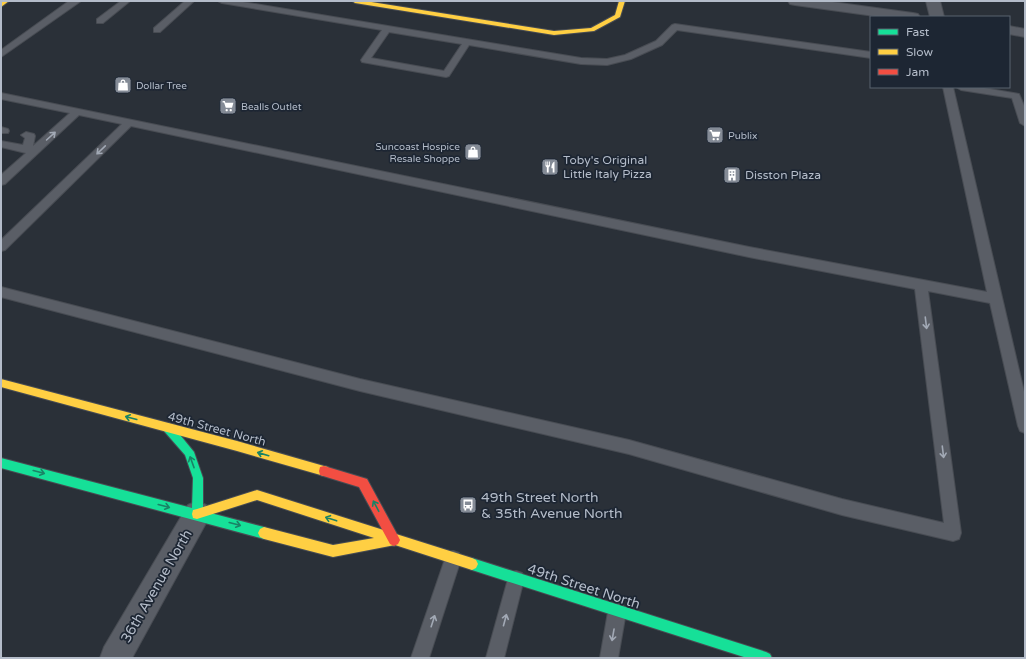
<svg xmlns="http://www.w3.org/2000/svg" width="1026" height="659" font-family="'Varela Round',sans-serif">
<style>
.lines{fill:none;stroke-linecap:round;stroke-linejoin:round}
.lane-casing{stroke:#484c53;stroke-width:2}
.street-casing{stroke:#484c53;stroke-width:2}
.fast-casing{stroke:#484c53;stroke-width:2}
.slow-casing{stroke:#484c53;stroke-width:2}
.jam-casing{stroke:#484c53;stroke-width:2}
.lane{fill:#5a5e66;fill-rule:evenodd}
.street{fill:#5a5e66;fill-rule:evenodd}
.fast{fill:#16e098;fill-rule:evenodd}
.slow{fill:#ffcf43;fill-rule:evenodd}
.jam{fill:#f24e42;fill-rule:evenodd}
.oneway{stroke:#a2a9b5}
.oneway2{stroke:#1a8366}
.labels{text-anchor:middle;stroke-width:3.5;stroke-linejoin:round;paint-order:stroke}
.far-poi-label{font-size:10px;fill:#b4bcc9;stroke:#1d2633;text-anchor:start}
.poi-label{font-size:12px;fill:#b4bcc9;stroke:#1d2633;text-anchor:start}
.street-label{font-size:12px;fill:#b4bcc9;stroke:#1d2633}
.near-poi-label{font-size:14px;fill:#b4bcc9;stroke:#1d2633;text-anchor:start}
.near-street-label{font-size:14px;fill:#b4bcc9;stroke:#1d2633}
</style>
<rect width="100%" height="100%" fill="#2a3038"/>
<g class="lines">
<g class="lane-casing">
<path id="lane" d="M 69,1 L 81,1 L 1,57 L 1,50 Z
M 121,1 L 130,1 L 103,23 L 97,23 L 97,19 Z
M 185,1 L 194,1 L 160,32 L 154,32 L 154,28 Z
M 218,1 L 237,1 L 581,58 L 607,59 L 625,55 L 656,41 L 672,25 L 675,24 L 871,52 L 871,58 L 677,30 L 662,45 L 631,59 L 607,65 L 581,64 L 469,45 L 449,76 L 446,77 L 362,62 L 361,60 L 382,30 L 222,3 ZM 389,32 L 462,44 L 444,71 L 371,58 Z
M 943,87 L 953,87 L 1025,396 L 1025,433 L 1020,431 L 1018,426 L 990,303 L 928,291 L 961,533 L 959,539 L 953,541 L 842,515 L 629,454 L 360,391 L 1,297 L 1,287 L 360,379 L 629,440 L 842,499 L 944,523 L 915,289 L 749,257 L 131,126 L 5,250 L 1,251 L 1,240 L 122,124 L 79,115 L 5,184 L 1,185 L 1,175 L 26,153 L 1,147 L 1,141 L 23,145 L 25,138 L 21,135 L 26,132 L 34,134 L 35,136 L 33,146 L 70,113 L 1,99 L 1,93 L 749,247 L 987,292 Z
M 956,87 L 978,87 L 1019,94 L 1025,108 L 1025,126 L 1020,123 L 1012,98 L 961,90 Z
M 1,127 L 8,129 L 9,131 L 8,133 L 1,133 Z
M 453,551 L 459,553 L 461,559 L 429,658 L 411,658 L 445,559 L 447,553 Z
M 516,571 L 522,573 L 524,579 L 504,658 L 486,658 L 508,579 L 510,573 Z
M 617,603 L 623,606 L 626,612 L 618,658 L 600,658 L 608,612 L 611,606 Z"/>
</g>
<g class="street-casing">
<path id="street" d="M 788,1 L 825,1 L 913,13 L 918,14 L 920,17 L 882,17 L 795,5 L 790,4 Z
M 926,1 L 940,1 L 944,17 L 930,17 Z
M 1009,26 L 1025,29 L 1025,37 L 1009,34 Z
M 197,501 L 206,505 L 210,514 L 206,523 L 132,658 L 100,658 L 104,647 L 188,505 Z"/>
</g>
<g class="fast-casing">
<path id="fast" d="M 168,423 L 172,425 L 194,452 L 203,478 L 203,511 L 264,527 L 268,529 L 270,533 L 268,537 L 264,539 L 1,468 L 1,458 L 192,508 L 193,478 L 185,455 L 164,431 L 163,428 L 164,425 Z
M 472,558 L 766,652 L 770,654 L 772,658 L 747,658 L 472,570 L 468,568 L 466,564 L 468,560 Z"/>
</g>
<g class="slow-casing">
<path id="slow" d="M 3,1 L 9,1 L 1,7 L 1,2 Z
M 352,1 L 365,1 L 554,31 L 591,28 L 615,15 L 619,1 L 625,1 L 620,17 L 594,31 L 554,35 L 355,3 Z
M 1,379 L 237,441 L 324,466 L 328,467 L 329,471 L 328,475 L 324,476 L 237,451 L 1,387 Z
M 257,490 L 472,558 L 476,560 L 478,564 L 476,568 L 472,570 L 395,545 L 333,557 L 264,539 L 260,537 L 258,533 L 260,529 L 264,527 L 333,545 L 374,538 L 257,500 L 197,519 L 193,518 L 192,514 L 193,510 L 197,509 Z"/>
</g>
<g class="jam-casing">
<path id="jam" d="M 324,466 L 367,479 L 398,536 L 400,540 L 398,544 L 394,546 L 390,544 L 359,487 L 320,475 L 319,471 L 320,467 Z"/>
</g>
<use href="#lane" class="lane"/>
<use href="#street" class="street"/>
<use href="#fast" class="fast"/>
<use href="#slow" class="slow"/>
<use href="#jam" class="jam"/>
</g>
<defs><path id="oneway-shaft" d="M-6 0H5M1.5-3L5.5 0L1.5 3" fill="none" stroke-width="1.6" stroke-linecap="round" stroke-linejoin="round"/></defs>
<g class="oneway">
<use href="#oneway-shaft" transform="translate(51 136) rotate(-42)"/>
<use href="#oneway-shaft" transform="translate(101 150) rotate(136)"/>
<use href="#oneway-shaft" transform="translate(926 323) rotate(83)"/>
<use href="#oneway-shaft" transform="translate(943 452) rotate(83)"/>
<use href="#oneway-shaft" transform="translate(505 620) rotate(-75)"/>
<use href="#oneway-shaft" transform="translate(433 621) rotate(-72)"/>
<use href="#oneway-shaft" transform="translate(613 635) rotate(100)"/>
</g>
<g class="oneway2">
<use href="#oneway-shaft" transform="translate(131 418) rotate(-165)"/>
<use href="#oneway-shaft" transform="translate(263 454) rotate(-164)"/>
<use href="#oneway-shaft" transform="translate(192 462) rotate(-110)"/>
<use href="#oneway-shaft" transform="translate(39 472) rotate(15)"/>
<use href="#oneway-shaft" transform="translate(164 506) rotate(15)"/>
<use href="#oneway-shaft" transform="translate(376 506) rotate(-118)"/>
<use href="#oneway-shaft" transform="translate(331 519) rotate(-162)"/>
<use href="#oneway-shaft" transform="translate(235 524) rotate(15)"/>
</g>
<defs>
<g id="shop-square" transform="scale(0.9)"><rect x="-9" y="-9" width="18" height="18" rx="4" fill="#848b96" stroke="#1d2633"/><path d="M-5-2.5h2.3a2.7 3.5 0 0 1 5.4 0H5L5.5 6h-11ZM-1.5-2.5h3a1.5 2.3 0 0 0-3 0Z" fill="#fff"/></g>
<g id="supermarket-square" transform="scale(0.9)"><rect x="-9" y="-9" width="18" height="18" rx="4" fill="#848b96" stroke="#1d2633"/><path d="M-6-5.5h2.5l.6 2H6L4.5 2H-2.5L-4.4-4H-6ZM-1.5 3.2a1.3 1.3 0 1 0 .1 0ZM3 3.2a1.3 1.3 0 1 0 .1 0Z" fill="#fff"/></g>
<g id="restaurant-square" transform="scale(0.9)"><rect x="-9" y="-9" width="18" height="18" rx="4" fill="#848b96" stroke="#1d2633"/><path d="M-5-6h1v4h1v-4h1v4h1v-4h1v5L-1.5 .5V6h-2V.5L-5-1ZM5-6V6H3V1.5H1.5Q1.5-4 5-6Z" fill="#fff"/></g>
<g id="building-square" transform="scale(0.9)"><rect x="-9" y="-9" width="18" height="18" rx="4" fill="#848b96" stroke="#1d2633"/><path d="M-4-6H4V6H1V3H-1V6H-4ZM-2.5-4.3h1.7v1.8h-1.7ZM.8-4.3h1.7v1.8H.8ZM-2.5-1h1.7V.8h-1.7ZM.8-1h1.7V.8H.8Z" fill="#fff"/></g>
<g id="bus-square" transform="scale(0.9)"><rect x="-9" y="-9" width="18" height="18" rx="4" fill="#848b96" stroke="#1d2633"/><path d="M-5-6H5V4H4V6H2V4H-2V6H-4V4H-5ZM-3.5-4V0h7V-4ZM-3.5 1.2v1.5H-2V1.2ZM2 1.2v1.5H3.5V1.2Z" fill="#fff"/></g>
</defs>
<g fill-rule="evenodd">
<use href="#shop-square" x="123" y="85"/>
<use href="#supermarket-square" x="228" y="106"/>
<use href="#supermarket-square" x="715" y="135"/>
<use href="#shop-square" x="473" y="152"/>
<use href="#restaurant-square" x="550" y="167"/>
<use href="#building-square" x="732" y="175"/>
<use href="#bus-square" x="468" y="505"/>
</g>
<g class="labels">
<g class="far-poi-label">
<text x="136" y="89">Dollar Tree</text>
<text x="241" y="110">Bealls Outlet</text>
<text x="728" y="139">Publix</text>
<text x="460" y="150" text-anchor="end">Suncoast Hospice<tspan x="460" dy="12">Resale Shoppe</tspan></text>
</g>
<g class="poi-label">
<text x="563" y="164">Toby's Original<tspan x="563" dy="14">Little Italy Pizza</tspan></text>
<text x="745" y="179">Disston Plaza</text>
</g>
<g class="street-label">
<text transform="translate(217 429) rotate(15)" y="4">49th Street North</text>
</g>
<g class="near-poi-label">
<text x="481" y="502">49th Street North<tspan x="481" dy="16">&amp; 35th Avenue North</tspan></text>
</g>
<g class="near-street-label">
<text transform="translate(156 586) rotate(-60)" y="5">36th Avenue North</text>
<text transform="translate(584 586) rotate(18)" y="5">49th Street North</text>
</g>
</g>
<rect width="1026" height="659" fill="none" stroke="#b4bcc9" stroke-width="4"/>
<rect x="870" y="16" width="140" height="72" fill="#1d2633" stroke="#59626f"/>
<rect x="878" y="29" width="20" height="6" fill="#16e098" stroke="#59626f"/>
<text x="906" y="36" font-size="12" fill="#b4bcc9">Fast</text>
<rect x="878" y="49" width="20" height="6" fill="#ffcf43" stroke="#59626f"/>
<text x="906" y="56" font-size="12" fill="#b4bcc9">Slow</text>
<rect x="878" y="69" width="20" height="6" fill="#f24e42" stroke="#59626f"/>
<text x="906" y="76" font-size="12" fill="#b4bcc9">Jam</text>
</svg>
